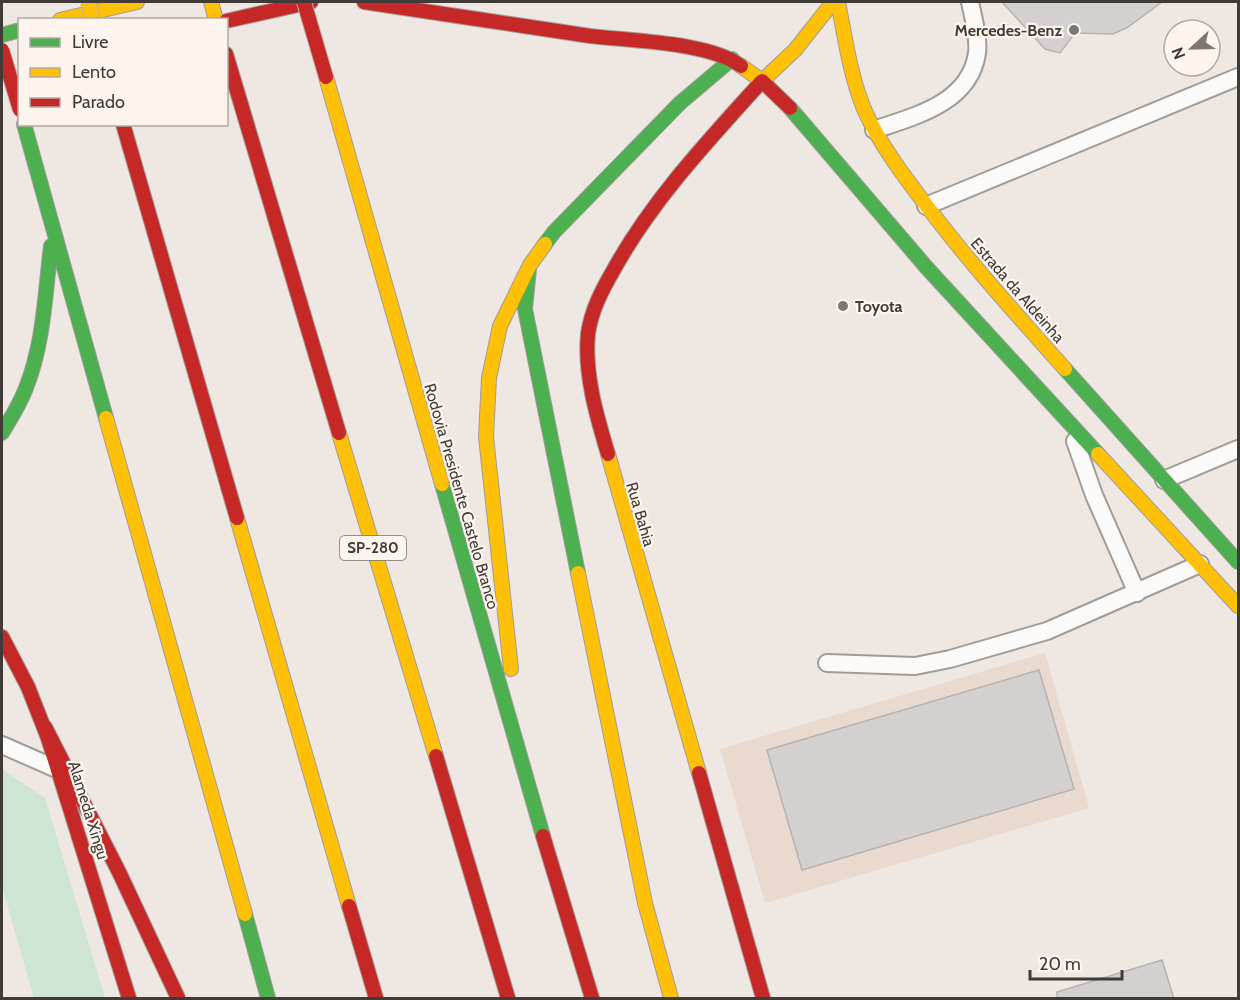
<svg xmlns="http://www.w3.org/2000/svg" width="1240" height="1000" font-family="Cabin,sans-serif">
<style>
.built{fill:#e9d9cf}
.green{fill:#cfe5d4}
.building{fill:#d4d0d0;stroke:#b6b2b2;stroke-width:1.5}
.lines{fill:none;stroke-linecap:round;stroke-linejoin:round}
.lane-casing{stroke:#a29c98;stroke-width:20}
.fast-casing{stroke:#a29c98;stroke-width:16}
.slow-casing{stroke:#a29c98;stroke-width:16}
.jam-casing{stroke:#a29c98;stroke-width:16}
.lane{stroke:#fdfbfa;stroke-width:16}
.fast{stroke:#4caf50;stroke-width:14}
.slow{stroke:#ffc107;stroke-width:14}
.jam{stroke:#c62828;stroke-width:14}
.slow-bridge-casing{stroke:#c0afa6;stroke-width:16;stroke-linecap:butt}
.jam-bridge-casing{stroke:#c0afa6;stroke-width:16;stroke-linecap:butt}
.slow-bridge{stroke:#ffc107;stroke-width:14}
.jam-bridge{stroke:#c62828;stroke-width:14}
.poi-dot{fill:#7d7772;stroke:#fdf4ee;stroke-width:2}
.labels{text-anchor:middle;stroke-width:4.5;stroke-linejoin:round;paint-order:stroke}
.shield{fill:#fdf4ee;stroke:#79726d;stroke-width:1.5}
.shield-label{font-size:15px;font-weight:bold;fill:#403b36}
.poi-label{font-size:16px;font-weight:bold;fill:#403b36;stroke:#fdf4ee;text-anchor:end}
.street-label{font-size:16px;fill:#403b36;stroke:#fdf4ee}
</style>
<rect width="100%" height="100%" fill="#efe7e1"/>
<path class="built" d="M 1045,653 L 1089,808 L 765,903 L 720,749 Z"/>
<path class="green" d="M 2,769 L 45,798 L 105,998 L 34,998 L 2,887 Z"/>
<path class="building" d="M 1002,2 L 1162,2 L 1128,27 L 1113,34 L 1075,33 L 1060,53 L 1045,49 Z
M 1039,670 L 1074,789 L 802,870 L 767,750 Z
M 1162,960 L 1174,999 L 1057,999 L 1057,992 Z"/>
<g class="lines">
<g class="lane-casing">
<path id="lane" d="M 874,130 C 915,116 970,103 977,53 C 979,37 973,17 970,2
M 926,206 L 1238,77
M 1075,441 L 1094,495 L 1137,593
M 1164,480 L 1238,449
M 827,663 L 915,666 L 950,659 L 1047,631 L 1200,564
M 2,745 L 59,770"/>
</g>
<g class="fast-casing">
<path id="fast" d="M 2,35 L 20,30
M 790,108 L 927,268 L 1098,454
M 24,124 L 106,418
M 545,244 L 554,232 L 680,103 L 732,59
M 529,269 L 525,309 L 578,573
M 1065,369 L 1238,562
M 2,433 C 11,418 20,404 26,388 C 44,343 45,293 51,246
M 442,484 L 543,836
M 245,914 L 268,998"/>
</g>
<g class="slow-casing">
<path id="slow" d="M 211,2 L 216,20
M 838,2 C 845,37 850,75 864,109 C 879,143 903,175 926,205 C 969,262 1017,315 1065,369
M 60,20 L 137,2
M 741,66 L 762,81 L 795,50 L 833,2
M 326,77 L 442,484
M 106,418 L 245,914
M 339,433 L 436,756
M 608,454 L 699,773
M 1098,454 L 1238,606
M 237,518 L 349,906
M 578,573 L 645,903 L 671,998
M 511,669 L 486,437 L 489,378 L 500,326 L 530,265 L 545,244"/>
</g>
<g class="jam-casing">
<path id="jam" d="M 364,2 C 439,13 515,25 590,36 C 632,41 709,42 741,66
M 226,21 L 311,2
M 226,54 L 339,433
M 123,124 L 237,518
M 608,454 C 597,417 584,374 588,334 C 591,311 602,290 613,271 C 652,200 708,141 762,81 L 790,108
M 2,637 L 28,687 L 48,738 L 129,998
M 45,727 L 119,872 L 178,998
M 436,756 L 508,998
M 699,773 L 763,998
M 543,836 L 592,998
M 349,906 L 376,998"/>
</g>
<use href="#lane" class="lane"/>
<use href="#fast" class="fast"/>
<use href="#slow" class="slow"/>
<use href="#jam" class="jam"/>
<g class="slow-bridge-casing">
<path id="slow-bridge" d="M 88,2 L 93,20"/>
</g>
<g class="jam-bridge-casing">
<path id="jam-bridge" d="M 304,2 L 326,77
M 2,50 L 20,110"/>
</g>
<use href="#slow-bridge" class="slow-bridge"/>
<use href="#jam-bridge" class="jam-bridge"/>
</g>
<g class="poi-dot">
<circle cx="1074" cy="30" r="6"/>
<circle cx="843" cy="306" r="6"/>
</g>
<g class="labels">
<rect class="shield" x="340" y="536" width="66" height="24" rx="4.5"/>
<g class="shield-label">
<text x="373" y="553">SP-280</text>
</g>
<g class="poi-label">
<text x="1062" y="36">Mercedes-Benz</text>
<text x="855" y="312" text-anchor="start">Toyota</text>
</g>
<g class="street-label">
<text transform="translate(1018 290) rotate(49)" y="6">Estrada da Aldeinha</text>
<text transform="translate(462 496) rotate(74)" y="6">Rodovia Presidente Castelo Branco</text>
<text transform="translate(641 514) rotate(74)" y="6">Rua Bahia</text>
<text transform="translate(89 810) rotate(73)" y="6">Alameda Xingu</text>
</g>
</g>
<rect width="1240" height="1000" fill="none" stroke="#403b36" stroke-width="6"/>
<rect x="18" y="18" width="210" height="108" fill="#fdf4ee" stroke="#b1aaa4" stroke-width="1.5"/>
<rect x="30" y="38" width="30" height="9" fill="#4caf50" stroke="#b1aaa4" stroke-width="1.5"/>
<text x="72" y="48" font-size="18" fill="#403b36">Livre</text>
<rect x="30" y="68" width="30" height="9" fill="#ffc107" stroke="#b1aaa4" stroke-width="1.5"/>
<text x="72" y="78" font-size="18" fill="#403b36">Lento</text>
<rect x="30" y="98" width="30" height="9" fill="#c62828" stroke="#b1aaa4" stroke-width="1.5"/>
<text x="72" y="108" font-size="18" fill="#403b36">Parado</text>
<g transform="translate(1192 48) rotate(248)"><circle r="28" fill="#fdf4ee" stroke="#b1aaa4" stroke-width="1.5"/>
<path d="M0-4.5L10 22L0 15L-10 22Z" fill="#7d7772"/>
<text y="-9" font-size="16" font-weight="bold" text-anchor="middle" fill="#403b36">N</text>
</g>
<path d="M1030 970v9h92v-9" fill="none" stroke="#403b36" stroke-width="3"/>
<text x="1039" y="970" font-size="18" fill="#403b36" stroke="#fdf4ee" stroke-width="4.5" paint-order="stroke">20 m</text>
</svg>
